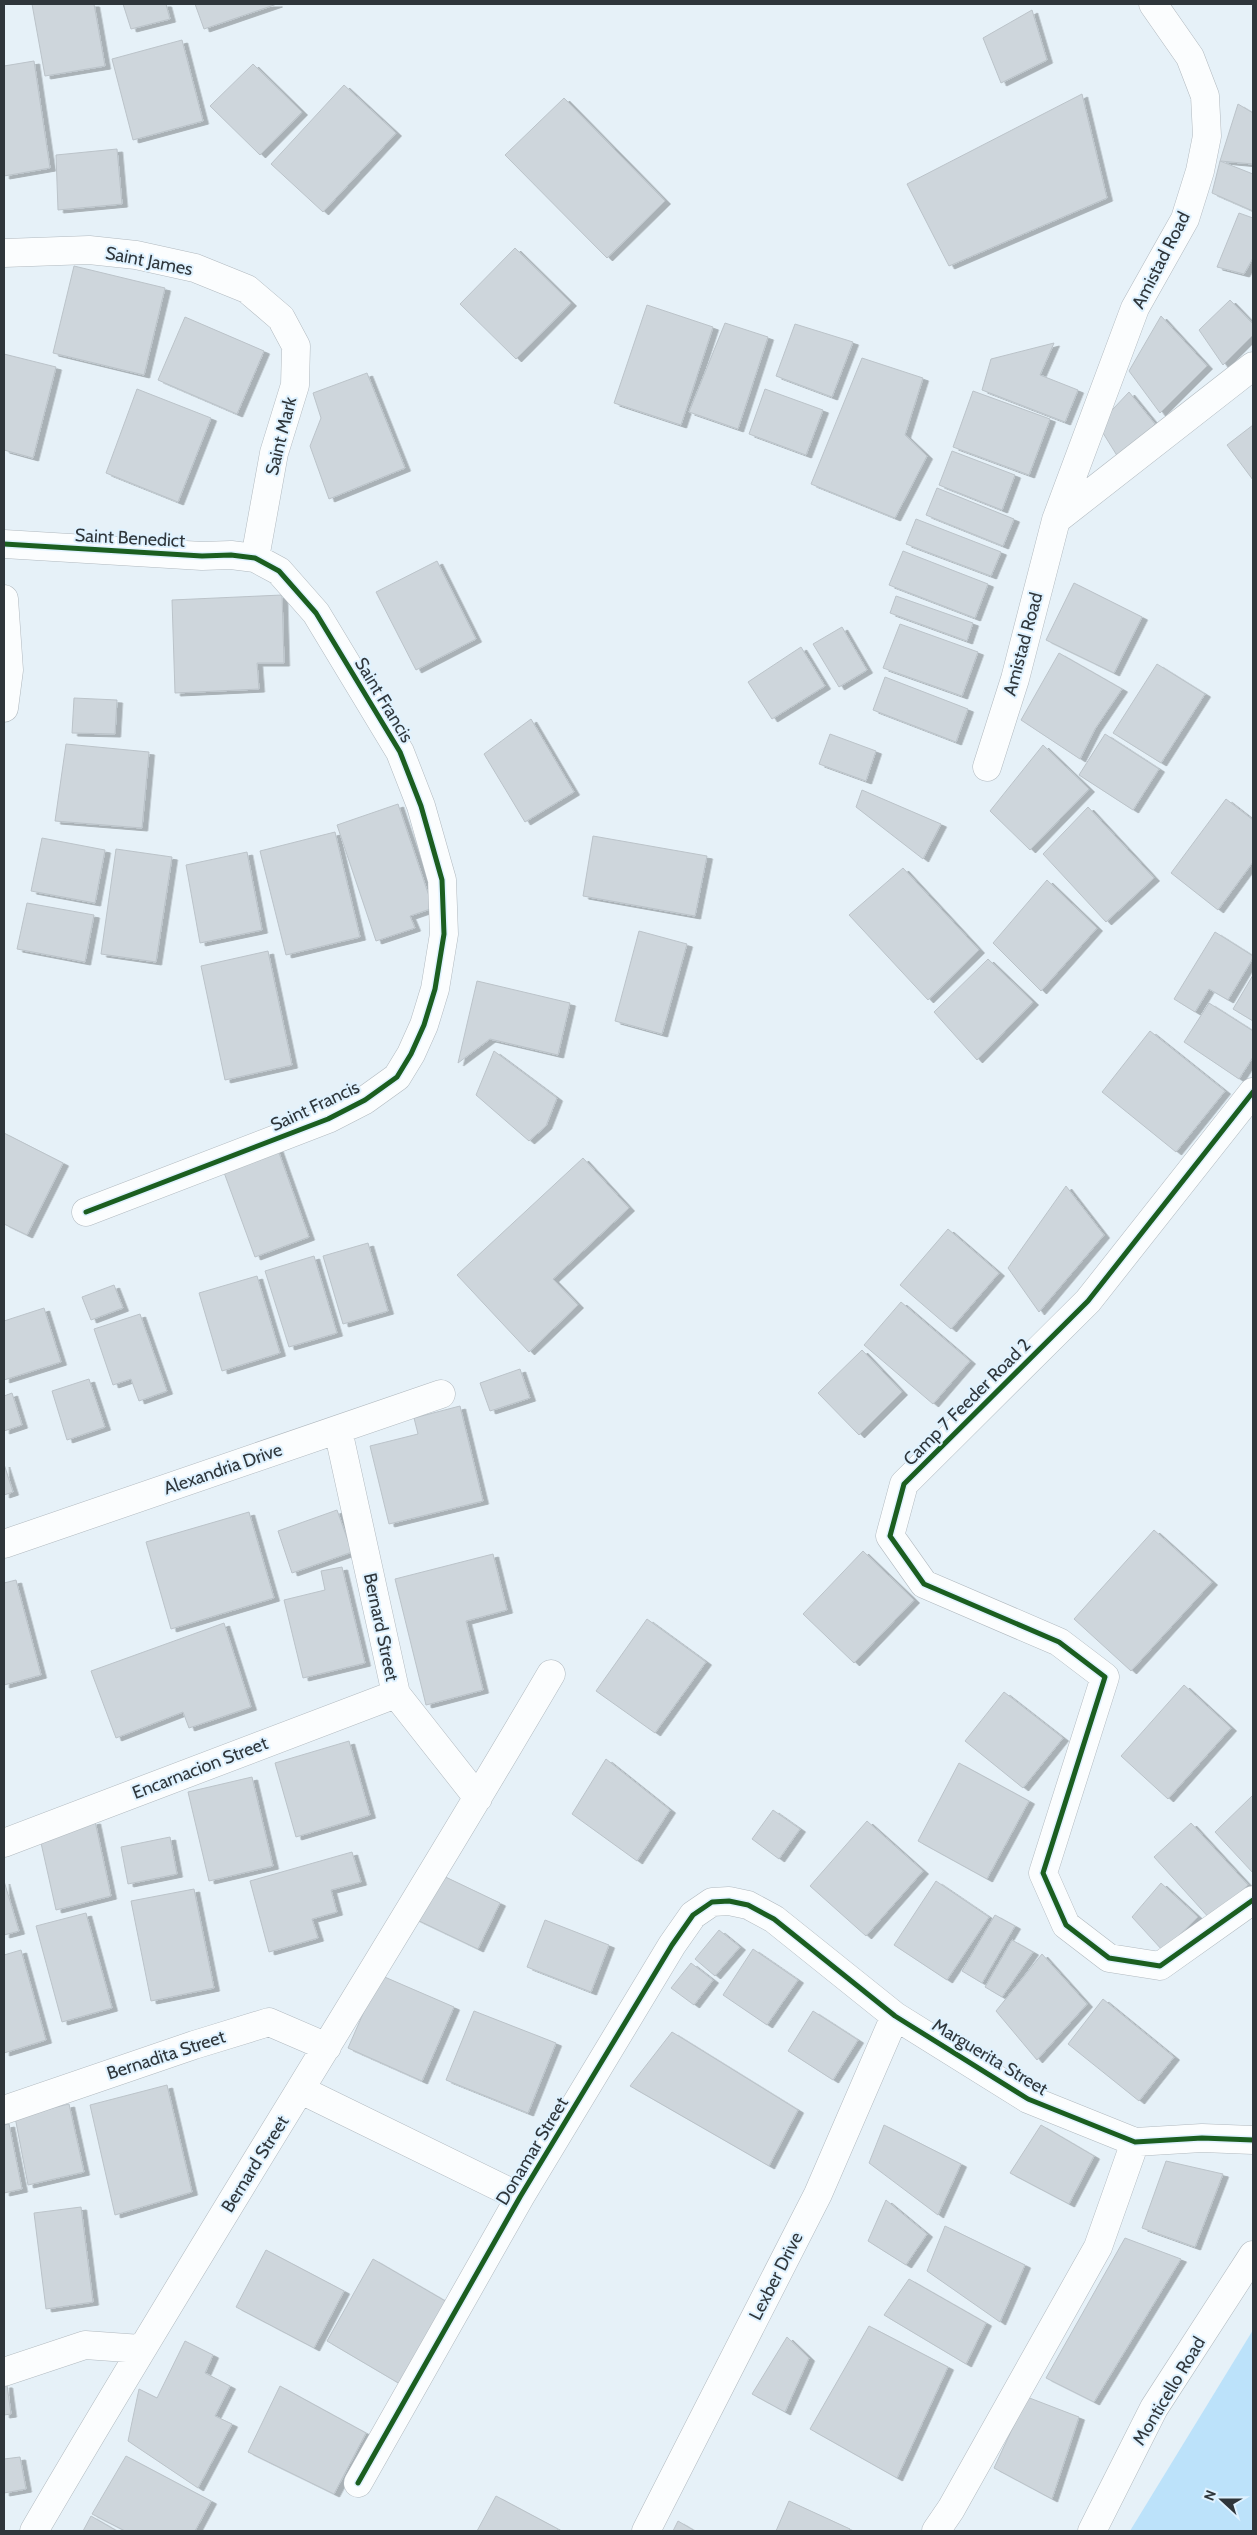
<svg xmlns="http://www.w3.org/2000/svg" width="1257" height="2535" font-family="Cabin,sans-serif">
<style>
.green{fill:#bce2fa}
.building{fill:#ced6dc;stroke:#bbc3c9;filter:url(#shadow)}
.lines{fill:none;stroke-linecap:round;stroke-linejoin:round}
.minor-casing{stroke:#b1b9bf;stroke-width:29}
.secondary-casing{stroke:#b1b9bf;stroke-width:29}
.minor{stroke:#fbfdfe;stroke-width:28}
.secondary{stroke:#fbfdfe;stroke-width:28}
.cycleway-casing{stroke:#dff2ff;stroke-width:8}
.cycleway{stroke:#1b5e20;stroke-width:5}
.labels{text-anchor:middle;stroke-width:4;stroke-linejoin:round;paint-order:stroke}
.street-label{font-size:18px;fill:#2f363b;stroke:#dff2ff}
</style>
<defs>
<filter id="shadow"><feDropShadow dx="5.5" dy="3" stdDeviation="0" flood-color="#0004"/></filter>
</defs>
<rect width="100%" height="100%" fill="#e6f1f8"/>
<path class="green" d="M 1253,2330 L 1253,2531 L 1130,2531 L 1133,2526 Z"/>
<path class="building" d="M 32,4 L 94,4 L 105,66 L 45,76 Z
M 123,4 L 166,4 L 170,19 L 131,29 Z
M 195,4 L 277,4 L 204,29 Z
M 1032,10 L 1047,60 L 1001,83 L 983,38 Z
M 182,40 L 203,121 L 133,140 L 112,59 Z
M 34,61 L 50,168 L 4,176 L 4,66 Z
M 253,64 L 302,112 L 260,155 L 210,106 Z
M 344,85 L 396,133 L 323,212 L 271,164 Z
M 1082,94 L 1107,198 L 949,266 L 907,184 Z
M 564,98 L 665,201 L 607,258 L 505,155 Z
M 1238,104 L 1253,113 L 1253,164 L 1220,161 Z
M 117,149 L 122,204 L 58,210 L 56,155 Z
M 1220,161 L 1253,174 L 1253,211 L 1212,193 Z
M 1239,213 L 1253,218 L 1253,258 L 1244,274 L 1217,267 Z
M 515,248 L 571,303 L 516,359 L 460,304 Z
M 74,266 L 165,288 L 144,375 L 53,353 Z
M 1230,300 L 1253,324 L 1253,335 L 1223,365 L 1199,330 Z
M 647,305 L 713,327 L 681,425 L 614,403 Z
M 1161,316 L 1207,366 L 1160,413 L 1129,371 Z
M 185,317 L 264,351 L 237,414 L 158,380 Z
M 725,323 L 768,337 L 738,429 L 689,412 Z
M 795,324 L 853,342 L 832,397 L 776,376 Z
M 1054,343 L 1040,375 L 1078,390 L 1065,422 L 982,390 L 991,359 Z
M 4,354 L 56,367 L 33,458 L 4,450 Z
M 862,358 L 923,378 L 905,435 L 927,456 L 895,518 L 811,484 Z
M 367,373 L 405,468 L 329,499 L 310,446 L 321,418 L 313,393 Z
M 137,389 L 211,418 L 178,502 L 106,473 Z
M 765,389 L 823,410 L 806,455 L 749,434 Z
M 973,391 L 1050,419 L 1029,475 L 953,447 Z
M 1129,392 L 1155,424 L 1121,462 L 1098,425 Z
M 1253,425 L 1253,480 L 1227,445 Z
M 952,451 L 1015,475 L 1002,510 L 939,485 Z
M 937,488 L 1014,519 L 1003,546 L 926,515 Z
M 916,519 L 1001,552 L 991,576 L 906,544 Z
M 903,551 L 988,584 L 975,618 L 889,585 Z
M 437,561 L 476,639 L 416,670 L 376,592 Z
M 1074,583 L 1142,617 L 1114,673 L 1046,640 Z
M 282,595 L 284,663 L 257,663 L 259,689 L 175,693 L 172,600 Z
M 896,596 L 973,623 L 967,641 L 890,613 Z
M 900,624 L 978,652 L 962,696 L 883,668 Z
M 842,627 L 867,670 L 839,687 L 813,644 Z
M 801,647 L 825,686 L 772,719 L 748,682 Z
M 1059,653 L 1122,689 L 1095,729 L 1080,759 L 1021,720 Z
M 1157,664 L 1205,694 L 1161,763 L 1113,733 Z
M 885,677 L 968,709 L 956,742 L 873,710 Z
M 74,698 L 117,700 L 115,734 L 72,733 Z
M 531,719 L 574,792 L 525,822 L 484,754 Z
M 830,734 L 876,751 L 866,781 L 819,764 Z
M 1105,734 L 1159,769 L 1133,810 L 1079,775 Z
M 66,744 L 149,752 L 142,828 L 55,821 Z
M 1043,745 L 1089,789 L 1030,850 L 990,811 Z
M 862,790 L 941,824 L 923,859 L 856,807 Z
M 1226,799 L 1253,820 L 1253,862 L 1218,910 L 1171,873 Z
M 398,804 L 433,908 L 410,916 L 415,928 L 376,941 L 337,825 Z
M 1088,807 L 1154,878 L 1106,922 L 1043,854 Z
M 335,832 L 360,937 L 286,955 L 260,851 Z
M 593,836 L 707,856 L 695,916 L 583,896 Z
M 42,838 L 105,850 L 95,903 L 31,891 Z
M 116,849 L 172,857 L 156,962 L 101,954 Z
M 247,852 L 262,930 L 200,943 L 186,865 Z
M 903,868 L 979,950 L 928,1000 L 849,915 Z
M 1047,880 L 1097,928 L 1041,991 L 993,943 Z
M 27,903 L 94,915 L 85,962 L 17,949 Z
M 639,931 L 687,944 L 662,1034 L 615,1021 Z
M 1215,932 L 1253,956 L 1253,958 L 1228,1000 L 1209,989 L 1195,1012 L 1174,999 Z
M 268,951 L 292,1065 L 225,1080 L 201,966 Z
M 988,959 L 1033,1002 L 977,1060 L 934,1012 Z
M 1253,975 L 1253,1021 L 1233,1009 Z
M 477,981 L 570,1003 L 558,1055 L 490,1039 L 458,1063 Z
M 1209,1003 L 1253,1031 L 1253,1057 L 1239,1079 L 1184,1042 Z
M 1150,1031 L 1225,1091 L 1176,1152 L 1102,1092 Z
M 494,1051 L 557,1098 L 546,1126 L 529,1141 L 476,1095 Z
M 4,1133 L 63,1163 L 27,1235 L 4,1224 Z
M 277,1147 L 309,1237 L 255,1257 L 222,1167 Z
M 583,1158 L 629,1208 L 553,1279 L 578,1305 L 529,1352 L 457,1275 Z
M 1066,1186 L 1104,1235 L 1039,1312 L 1008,1268 Z
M 948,1229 L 999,1273 L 951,1329 L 900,1285 Z
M 368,1243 L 388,1311 L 343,1324 L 323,1256 Z
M 314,1256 L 337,1333 L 289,1347 L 265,1271 Z
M 257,1276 L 280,1353 L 222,1371 L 199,1293 Z
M 114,1285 L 123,1308 L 91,1320 L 82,1297 Z
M 901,1302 L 970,1361 L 933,1404 L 864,1345 Z
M 44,1308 L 61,1362 L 4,1380 L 4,1321 Z
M 140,1314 L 167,1391 L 139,1401 L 131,1379 L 113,1385 L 94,1329 Z
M 862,1350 L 902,1392 L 859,1435 L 818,1393 Z
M 520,1369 L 530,1398 L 490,1411 L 480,1383 Z
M 89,1379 L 105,1427 L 67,1440 L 52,1391 Z
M 12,1393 L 22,1425 L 4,1431 L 4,1396 Z
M 460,1406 L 483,1501 L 389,1524 L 370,1446 L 418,1434 L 414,1418 Z
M 4,1464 L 13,1492 L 4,1495 Z
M 337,1510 L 352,1552 L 292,1573 L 278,1531 Z
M 249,1512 L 274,1598 L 171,1629 L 146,1542 Z
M 1154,1530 L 1212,1582 L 1131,1671 L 1074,1619 Z
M 863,1551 L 914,1600 L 854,1663 L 803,1614 Z
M 493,1554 L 507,1610 L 466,1621 L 483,1690 L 426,1705 L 395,1579 Z
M 342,1567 L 365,1663 L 303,1678 L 284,1600 L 325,1590 L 321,1571 Z
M 16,1580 L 41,1675 L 4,1685 L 4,1583 Z
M 647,1619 L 706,1662 L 655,1733 L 596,1691 Z
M 224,1623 L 251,1707 L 189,1728 L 183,1712 L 116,1738 L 91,1671 Z
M 1184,1685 L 1231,1728 L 1168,1799 L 1121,1756 Z
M 1004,1692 L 1063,1738 L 1023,1788 L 965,1741 Z
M 349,1741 L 370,1815 L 296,1837 L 275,1763 Z
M 606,1759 L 670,1810 L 637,1861 L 572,1814 Z
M 959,1763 L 1029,1801 L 987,1879 L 918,1841 Z
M 252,1777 L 273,1866 L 209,1881 L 188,1792 Z
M 1253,1795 L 1253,1873 L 1215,1832 Z
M 773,1810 L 800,1829 L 779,1859 L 752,1839 Z
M 95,1821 L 111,1896 L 56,1910 L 39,1834 Z
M 867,1821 L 923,1871 L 866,1936 L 810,1886 Z
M 1191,1823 L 1248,1885 L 1211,1920 L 1154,1857 Z
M 170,1837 L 177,1874 L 128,1884 L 121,1847 Z
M 352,1852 L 361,1882 L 331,1890 L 337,1912 L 312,1919 L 318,1938 L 269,1952 L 250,1881 Z
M 435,1872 L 500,1903 L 478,1949 L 413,1918 Z
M 4,1881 L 19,1931 L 4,1935 Z
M 936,1881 L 989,1917 L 947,1980 L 894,1945 Z
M 1161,1883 L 1198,1917 L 1163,1951 L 1132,1917 Z
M 194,1889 L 214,1988 L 151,2001 L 131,1901 Z
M 86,1913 L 112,2008 L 62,2022 L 36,1926 Z
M 995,1915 L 1015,1926 L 982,1983 L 962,1971 Z
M 545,1920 L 609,1945 L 591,1992 L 527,1967 Z
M 719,1930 L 740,1947 L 715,1976 L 695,1959 Z
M 1012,1940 L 1033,1952 L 1002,1997 L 985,1987 Z
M 753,1949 L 798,1980 L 767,2025 L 723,1995 Z
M 21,1950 L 46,2040 L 4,2053 L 4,1955 Z
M 1042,1954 L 1087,2004 L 1037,2060 L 996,2011 Z
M 691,1963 L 713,1980 L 694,2005 L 671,1988 Z
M 380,1975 L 454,2007 L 422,2081 L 348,2048 Z
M 1103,1999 L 1174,2057 L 1139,2101 L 1068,2044 Z
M 474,2011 L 556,2043 L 528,2113 L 446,2080 Z
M 813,2011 L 858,2040 L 833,2080 L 788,2051 Z
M 672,2032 L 798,2110 L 769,2166 L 630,2086 Z
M 167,2085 L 192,2192 L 115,2215 L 90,2105 Z
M 69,2104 L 84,2172 L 28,2185 L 15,2117 Z
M 9,2124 L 22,2189 L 4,2193 L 4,2125 Z
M 884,2125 L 961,2164 L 938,2215 L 869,2163 Z
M 1041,2125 L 1094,2156 L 1069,2204 L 1010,2173 Z
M 1166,2161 L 1223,2174 L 1195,2247 L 1142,2228 Z
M 886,2200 L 927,2234 L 906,2265 L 868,2241 Z
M 81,2207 L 93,2302 L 46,2309 L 34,2213 Z
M 945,2226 L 1025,2265 L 1000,2322 L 927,2271 Z
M 1125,2238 L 1181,2259 L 1094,2402 L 1046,2378 Z
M 266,2250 L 344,2291 L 314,2348 L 236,2307 Z
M 373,2259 L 447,2302 L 400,2384 L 327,2341 Z
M 909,2279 L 986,2323 L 966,2364 L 884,2315 Z
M 869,2326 L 948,2367 L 897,2478 L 810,2429 Z
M 787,2337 L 809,2358 L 785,2412 L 752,2394 Z
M 185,2341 L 213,2355 L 205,2373 L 230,2386 L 215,2416 L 232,2424 L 198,2488 L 128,2441 L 139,2389 L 157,2398 Z
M 4,2385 L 7,2385 L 11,2414 L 4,2415 Z
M 280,2386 L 366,2433 L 334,2494 L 248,2452 Z
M 1027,2397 L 1079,2417 L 1052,2499 L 994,2468 Z
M 126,2456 L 211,2501 L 195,2531 L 125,2531 L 92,2514 Z
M 20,2457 L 26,2489 L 4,2493 L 4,2459 Z
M 496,2496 L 558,2529 L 557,2531 L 477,2531 Z
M 789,2501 L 850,2529 L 849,2531 L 776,2531 Z
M 91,2516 L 117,2531 L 83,2531 Z
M 678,2521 L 695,2531 L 673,2531 Z"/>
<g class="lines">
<g class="minor-casing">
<path id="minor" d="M 4,253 L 89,250 L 136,255 L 195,268 L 247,289 L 281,318 L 296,346 L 295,385 L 274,453 L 255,558
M 1056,520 L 1253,366
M 4,544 L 202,556 L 231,555 L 255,558 L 279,571 L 316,613 L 400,752 L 421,806 L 442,880 L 444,934 L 435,989 L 424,1025 L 411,1054 L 397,1077 L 365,1100 L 328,1119 L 86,1212
M 4,599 L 9,670 L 4,708
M 987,767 L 1015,679 L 1056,520 L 1135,308 L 1185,219 L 1200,171 L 1207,136 L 1205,96 L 1190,57 L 1153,4
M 1253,1092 L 1088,1301 L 904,1484 L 890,1536 L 924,1584 L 1059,1642 L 1105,1677 L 1043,1873 L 1066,1925 L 1109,1958 L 1160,1966 L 1253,1900
M 338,1430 L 396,1694 L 478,1798
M 4,1544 L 441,1394
M 4,1843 L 396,1694
M 301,2090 L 520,2197
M 4,2110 L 194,2045 L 269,2022 L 327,2047
M 4,2372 L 85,2345 L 141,2349
M 358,2483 L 520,2197 L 672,1945 L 693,1915 L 712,1902 L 729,1901 L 748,1905 L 774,1919 L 895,2016 L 1028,2099 L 1135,2142 L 1202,2138 L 1253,2140
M 34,2531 C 202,2243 382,1962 551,1674
M 646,2531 L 818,2194 L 895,2016
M 936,2531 L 951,2509 L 1098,2247 L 1135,2142"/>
</g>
<g class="secondary-casing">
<path id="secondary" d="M 1092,2531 L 1154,2408 L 1253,2255"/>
</g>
<use href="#minor" class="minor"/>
<use href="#secondary" class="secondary"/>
<g class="cycleway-casing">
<path id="cycleway" d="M 4,544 L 202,556 L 231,555 L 255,558 L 279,571 L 316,613 L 400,752 L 421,806 L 442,880 L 444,934 L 435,989 L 424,1025 L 411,1054 L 397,1077 L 365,1100 L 328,1119 L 86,1212
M 1253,1092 L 1088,1301 L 904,1484 L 890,1536 L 924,1584 L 1059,1642 L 1105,1677 L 1043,1873 L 1066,1925 L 1109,1958 L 1160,1966 L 1253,1900
M 358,2483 L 520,2197 L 672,1945 L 693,1915 L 712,1902 L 729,1901 L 748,1905 L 774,1919 L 895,2016 L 1028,2099 L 1135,2142 L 1202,2138 L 1253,2140"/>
</g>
<use href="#cycleway" class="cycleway"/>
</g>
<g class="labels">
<g class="street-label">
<text transform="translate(1161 260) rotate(-63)" y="6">Amistad Road</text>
<text transform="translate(149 261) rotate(11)" y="6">Saint James</text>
<text transform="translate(281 436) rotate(-76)" y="6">Saint Mark</text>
<text transform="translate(130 538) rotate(3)" y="6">Saint Benedict</text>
<text transform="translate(1023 644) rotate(-75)" y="6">Amistad Road</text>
<text transform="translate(384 700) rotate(59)" y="6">Saint Francis</text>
<text transform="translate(315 1106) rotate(-25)" y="6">Saint Francis</text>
<text transform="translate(967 1402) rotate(-45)" y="6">Camp 7 Feeder Road 2</text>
<text transform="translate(223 1469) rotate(-19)" y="6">Alexandria Drive</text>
<text transform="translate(381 1627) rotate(78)" y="6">Bernard Street</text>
<text transform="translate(200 1768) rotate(-21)" y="6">Encarnacion Street</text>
<text transform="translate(166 2055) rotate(-18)" y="6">Bernadita Street</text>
<text transform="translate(990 2057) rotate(31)" y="6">Marguerita Street</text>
<text transform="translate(532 2151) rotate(-59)" y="6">Donamar Street</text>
<text transform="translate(255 2164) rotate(-58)" y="6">Bernard Street</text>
<text transform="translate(776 2276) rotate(-63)" y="6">Lexber Drive</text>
<text transform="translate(1169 2391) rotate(-59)" y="6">Monticello Road</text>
</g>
</g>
<rect width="1257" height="2535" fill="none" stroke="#2f363b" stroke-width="10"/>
<g transform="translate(1222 2500) rotate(291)" stroke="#dff2ff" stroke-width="4" paint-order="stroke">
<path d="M0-4L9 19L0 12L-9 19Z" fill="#2f363b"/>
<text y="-8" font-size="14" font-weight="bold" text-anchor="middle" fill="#2f363b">N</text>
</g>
</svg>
